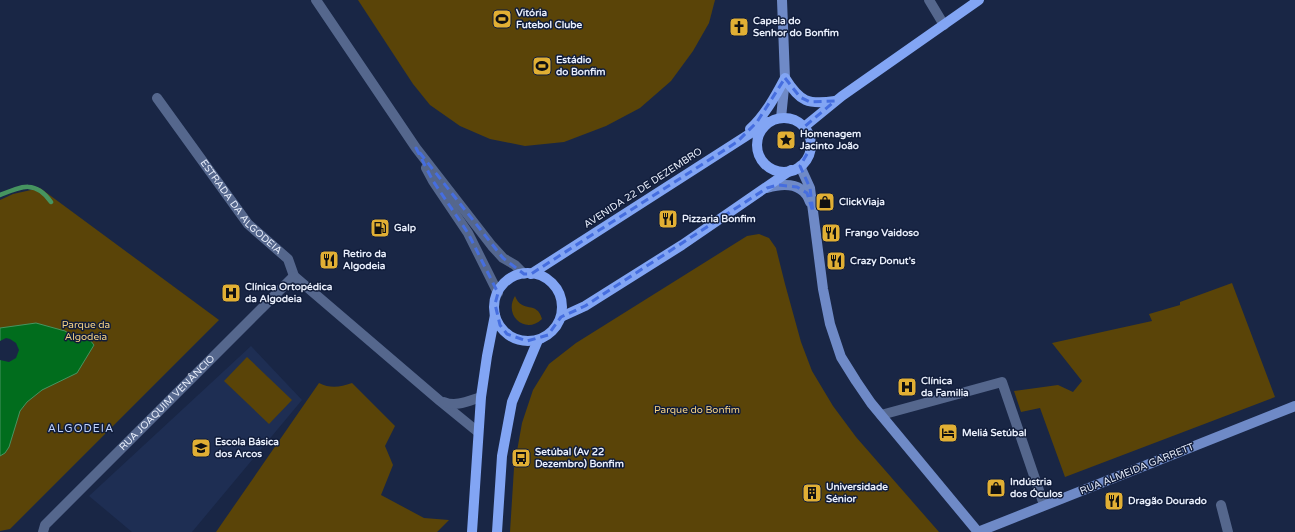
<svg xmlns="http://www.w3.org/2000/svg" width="1295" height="532" font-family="'Varela Round',sans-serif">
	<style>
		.built { fill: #1e2e53 }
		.green { fill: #5a4408 }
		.water { fill: #016d1d; stroke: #469460 }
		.pier { fill: #192645 }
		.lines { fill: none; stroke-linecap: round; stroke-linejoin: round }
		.stream { stroke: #469460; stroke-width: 4.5 }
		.minor { stroke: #55678d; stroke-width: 10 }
		.tertiary { stroke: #55678d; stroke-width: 10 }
		.secondary { stroke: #6f8ac7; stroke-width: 10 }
		.primary { stroke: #82a5f4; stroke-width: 10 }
		.marked { fill: none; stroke: #466edf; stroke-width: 3; stroke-dasharray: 8 5; stroke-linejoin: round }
		.labels { text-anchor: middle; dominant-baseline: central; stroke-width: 3; stroke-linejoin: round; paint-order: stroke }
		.poi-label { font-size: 10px; font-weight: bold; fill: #e8eefb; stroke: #101c3a; text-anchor: start }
		.street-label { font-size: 10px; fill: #e8eefb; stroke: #101c3a }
		.park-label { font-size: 10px; fill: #f6d284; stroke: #101c3a }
		.neighbourhood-label { font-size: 11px; letter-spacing: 1px; fill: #bfd2fb; stroke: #101c3a }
	</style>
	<rect width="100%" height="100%" fill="#192645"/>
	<path class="built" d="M251 346 302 400 192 532H132L89 496Z"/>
	<g class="green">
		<path d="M358 0H715L709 23 693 51 671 81 640 108 606 126 564 142 525 146 490 139 460 126 430 105 413 84Z"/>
		<path d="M40 188 219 320 10 529 0 531V200L13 194Z"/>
		<path d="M759 234 769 238 776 248 785 284 801 342 812 371 833 406 856 437 939 532H510L514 468 522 423 533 390 549 364 576 343 747 236Z"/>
		<path d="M1232 283 1275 397 1065 477 1040 408 1021 412 1014 391 1058 385 1073 392 1082 381 1052 343 1152 321 1149 314 1180 305V302Z"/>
		<path d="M515 296C522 314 537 300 542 319 526 335 503 316 515 296Z"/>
		<path d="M247 357 292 400 269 424 224 381Z"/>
		<path d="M319 383C331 389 340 387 352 383L395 426 385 446 393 465 381 495 424 518 449 520 437 532H216Z"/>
	</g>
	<path class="water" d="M36 323 65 331 73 336 90 340 94 345 77 373 42 390 27 402 20 411 9 447 5 453 0 456V328Z"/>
	<path class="pier" d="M6 338 10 339 16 343 19 350 16 358 9 362 0 360V341Z"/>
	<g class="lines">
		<path class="stream" d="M0 195C22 186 36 180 51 202"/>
		<g class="minor">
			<path d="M929 0 944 25"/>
			<path id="s1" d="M157 98 248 224 288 259 294 276 440 401 478 432"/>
			<path d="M444 402C456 407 468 401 481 397"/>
			<path d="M881 415 1002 382 1044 505"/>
			<path d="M1221 505 1228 532"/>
			<path id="s2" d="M43 532 45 525 294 276"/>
		</g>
		<g class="tertiary">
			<path d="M316 0 416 148 492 246 503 258 515 265 524 274"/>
			<path d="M426 168 433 181 468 233 498 293"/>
		</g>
		<g class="secondary">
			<path d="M781 118 785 78 782 0"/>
			<path d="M800 166 810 188 823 289 830 324 841 357 856 381 871 403 978 532"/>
			<path d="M767 188C784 183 803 182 810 202"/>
			<path d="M978 532 1295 406"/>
		</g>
		<g class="primary">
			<circle cx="784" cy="145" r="27"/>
			<path d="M804 127 842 96 979 0"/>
			<path d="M750 129C765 115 775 97 785 78 800 102 808 105 835 101"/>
			<circle cx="528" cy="307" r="34"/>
			<path d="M531 274 768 122"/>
			<path d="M561 317 585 306 682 245 791 170"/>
			<path d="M472 532 481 397 487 356 495 315"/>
			<path d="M497 532 502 456 512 402 538 340"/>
		</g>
	</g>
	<path class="marked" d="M785 78 800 97 810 102 835 101 804 127 811 147 800 166 810 188 813 212 807 193 797 187 778 185 767 188 585 306 561 317 548 335 527 341 507 334 500 325 495 304 498 293 468 233 433 181 416 148 503 258 524 274H531L737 142 757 122Z"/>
	<defs>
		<g id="stadium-square" transform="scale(1)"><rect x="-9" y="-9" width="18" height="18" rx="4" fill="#e1af34" stroke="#101c3a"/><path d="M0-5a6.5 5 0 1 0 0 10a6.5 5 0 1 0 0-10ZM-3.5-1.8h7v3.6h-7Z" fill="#111"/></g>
		<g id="church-square" transform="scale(1)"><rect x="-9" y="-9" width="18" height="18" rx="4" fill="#e1af34" stroke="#101c3a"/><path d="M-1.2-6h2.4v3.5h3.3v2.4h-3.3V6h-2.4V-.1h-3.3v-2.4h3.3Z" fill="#111"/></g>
		<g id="sight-square" transform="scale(1)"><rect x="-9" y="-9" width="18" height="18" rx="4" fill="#e1af34" stroke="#101c3a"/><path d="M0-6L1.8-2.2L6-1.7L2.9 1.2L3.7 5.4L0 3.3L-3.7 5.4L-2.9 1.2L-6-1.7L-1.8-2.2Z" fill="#111"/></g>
		<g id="shop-square" transform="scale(1)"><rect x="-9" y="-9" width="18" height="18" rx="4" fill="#e1af34" stroke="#101c3a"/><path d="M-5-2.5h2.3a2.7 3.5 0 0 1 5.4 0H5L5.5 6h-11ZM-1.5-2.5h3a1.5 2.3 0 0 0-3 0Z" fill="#111"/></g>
		<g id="restaurant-square" transform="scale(1)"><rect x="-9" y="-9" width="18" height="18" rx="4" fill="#e1af34" stroke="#101c3a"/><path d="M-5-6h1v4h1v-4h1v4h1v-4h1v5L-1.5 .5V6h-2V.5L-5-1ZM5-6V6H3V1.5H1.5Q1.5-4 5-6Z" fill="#111"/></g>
		<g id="fuel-square" transform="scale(1)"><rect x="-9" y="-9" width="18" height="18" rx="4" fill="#e1af34" stroke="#101c3a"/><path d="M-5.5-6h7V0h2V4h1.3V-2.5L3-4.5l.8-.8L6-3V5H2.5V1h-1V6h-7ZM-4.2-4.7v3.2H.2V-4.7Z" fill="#111"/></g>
		<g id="hospital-square" transform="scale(1)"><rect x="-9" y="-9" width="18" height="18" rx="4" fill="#e1af34" stroke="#101c3a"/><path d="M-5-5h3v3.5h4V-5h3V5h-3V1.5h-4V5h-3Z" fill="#111"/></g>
		<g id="hotel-square" transform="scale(1)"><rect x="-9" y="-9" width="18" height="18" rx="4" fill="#e1af34" stroke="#101c3a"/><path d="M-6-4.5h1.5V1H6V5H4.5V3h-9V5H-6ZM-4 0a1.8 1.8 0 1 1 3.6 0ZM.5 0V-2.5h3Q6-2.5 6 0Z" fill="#111"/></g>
		<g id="school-square" transform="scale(1)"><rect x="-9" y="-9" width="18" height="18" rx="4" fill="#e1af34" stroke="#101c3a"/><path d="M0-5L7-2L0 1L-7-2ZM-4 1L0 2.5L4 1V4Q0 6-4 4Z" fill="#111"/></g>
		<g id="bus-square" transform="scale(1)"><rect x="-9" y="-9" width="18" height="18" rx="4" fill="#e1af34" stroke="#101c3a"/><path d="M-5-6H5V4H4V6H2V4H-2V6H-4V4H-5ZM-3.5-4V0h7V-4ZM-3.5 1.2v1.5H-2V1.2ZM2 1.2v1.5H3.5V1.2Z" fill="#111"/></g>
		<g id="building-square" transform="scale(1)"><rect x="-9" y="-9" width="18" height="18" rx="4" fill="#e1af34" stroke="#101c3a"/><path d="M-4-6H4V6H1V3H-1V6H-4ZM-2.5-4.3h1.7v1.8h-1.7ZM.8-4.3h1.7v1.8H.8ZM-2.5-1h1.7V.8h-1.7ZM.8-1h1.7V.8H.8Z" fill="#111"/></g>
	</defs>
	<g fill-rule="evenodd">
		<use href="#stadium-square" x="502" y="19"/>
		<use href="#church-square" x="739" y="27"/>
		<use href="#stadium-square" x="542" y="66"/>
		<use href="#sight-square" x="786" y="140"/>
		<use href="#shop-square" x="825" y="202"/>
		<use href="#restaurant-square" x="668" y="219"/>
		<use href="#fuel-square" x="380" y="228"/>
		<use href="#restaurant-square" x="831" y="233"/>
		<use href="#restaurant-square" x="329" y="260"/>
		<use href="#restaurant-square" x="836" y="261"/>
		<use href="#hospital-square" x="231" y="293"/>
		<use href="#hospital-square" x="907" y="387"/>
		<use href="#hotel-square" x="948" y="433"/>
		<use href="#school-square" x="201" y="448"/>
		<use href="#bus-square" x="521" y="458"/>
		<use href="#shop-square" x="996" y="488"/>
		<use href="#building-square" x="812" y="493"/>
		<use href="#restaurant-square" x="1114" y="501"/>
	</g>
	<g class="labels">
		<g class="poi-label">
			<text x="516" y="13">Vitória<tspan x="516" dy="12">Futebol Clube</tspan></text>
			<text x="753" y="21">Capela do<tspan x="753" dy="12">Senhor do Bonfim</tspan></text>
			<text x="556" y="60">Estádio<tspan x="556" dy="12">do Bonfim</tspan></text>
			<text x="800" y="134">Homenagem<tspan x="800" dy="12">Jacinto João</tspan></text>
			<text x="839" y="202">ClickViaja</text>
			<text x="682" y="219">Pizzaria Bonfim</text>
			<text x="394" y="228">Galp</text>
			<text x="845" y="233">Frango Vaidoso</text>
			<text x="343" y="254">Retiro da<tspan x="343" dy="12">Algodeia</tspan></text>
			<text x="850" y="261">Crazy Donut's</text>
			<text x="245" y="287">Clínica Ortopédica<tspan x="245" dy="12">da Algodeia</tspan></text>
			<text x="921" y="381">Clínica<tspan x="921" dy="12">da Familia</tspan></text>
			<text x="962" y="433">Meliá Setúbal</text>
			<text x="215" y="442">Escola Básica<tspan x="215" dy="12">dos Arcos</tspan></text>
			<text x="535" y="452">Setúbal (Av 22<tspan x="535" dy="12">Dezembro) Bonfim</tspan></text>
			<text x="1010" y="482">Indústria<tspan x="1010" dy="12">dos Óculos</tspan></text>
			<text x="826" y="487">Universidade<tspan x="826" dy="12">Sénior</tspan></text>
			<text x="1128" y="501">Dragão Dourado</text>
		</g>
		<g class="street-label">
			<text transform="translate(643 188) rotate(-33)">AVENIDA 22 DE DEZEMBRO</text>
			<text stroke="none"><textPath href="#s1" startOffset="138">ESTRADA DA ALGODEIA</textPath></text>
			<text stroke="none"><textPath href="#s2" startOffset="180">RUA JOAQUIM VENÂNCIO</textPath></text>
			<text transform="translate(1137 469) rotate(-22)">RUA ALMEIDA GARRETT</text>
		</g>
		<g class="park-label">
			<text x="86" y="325">Parque da<tspan x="86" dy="12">Algodeia</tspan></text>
			<text x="697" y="410">Parque do Bonfim</text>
		</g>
		<g class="neighbourhood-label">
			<text x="81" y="428">ALGODEIA</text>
		</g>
	</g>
</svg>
